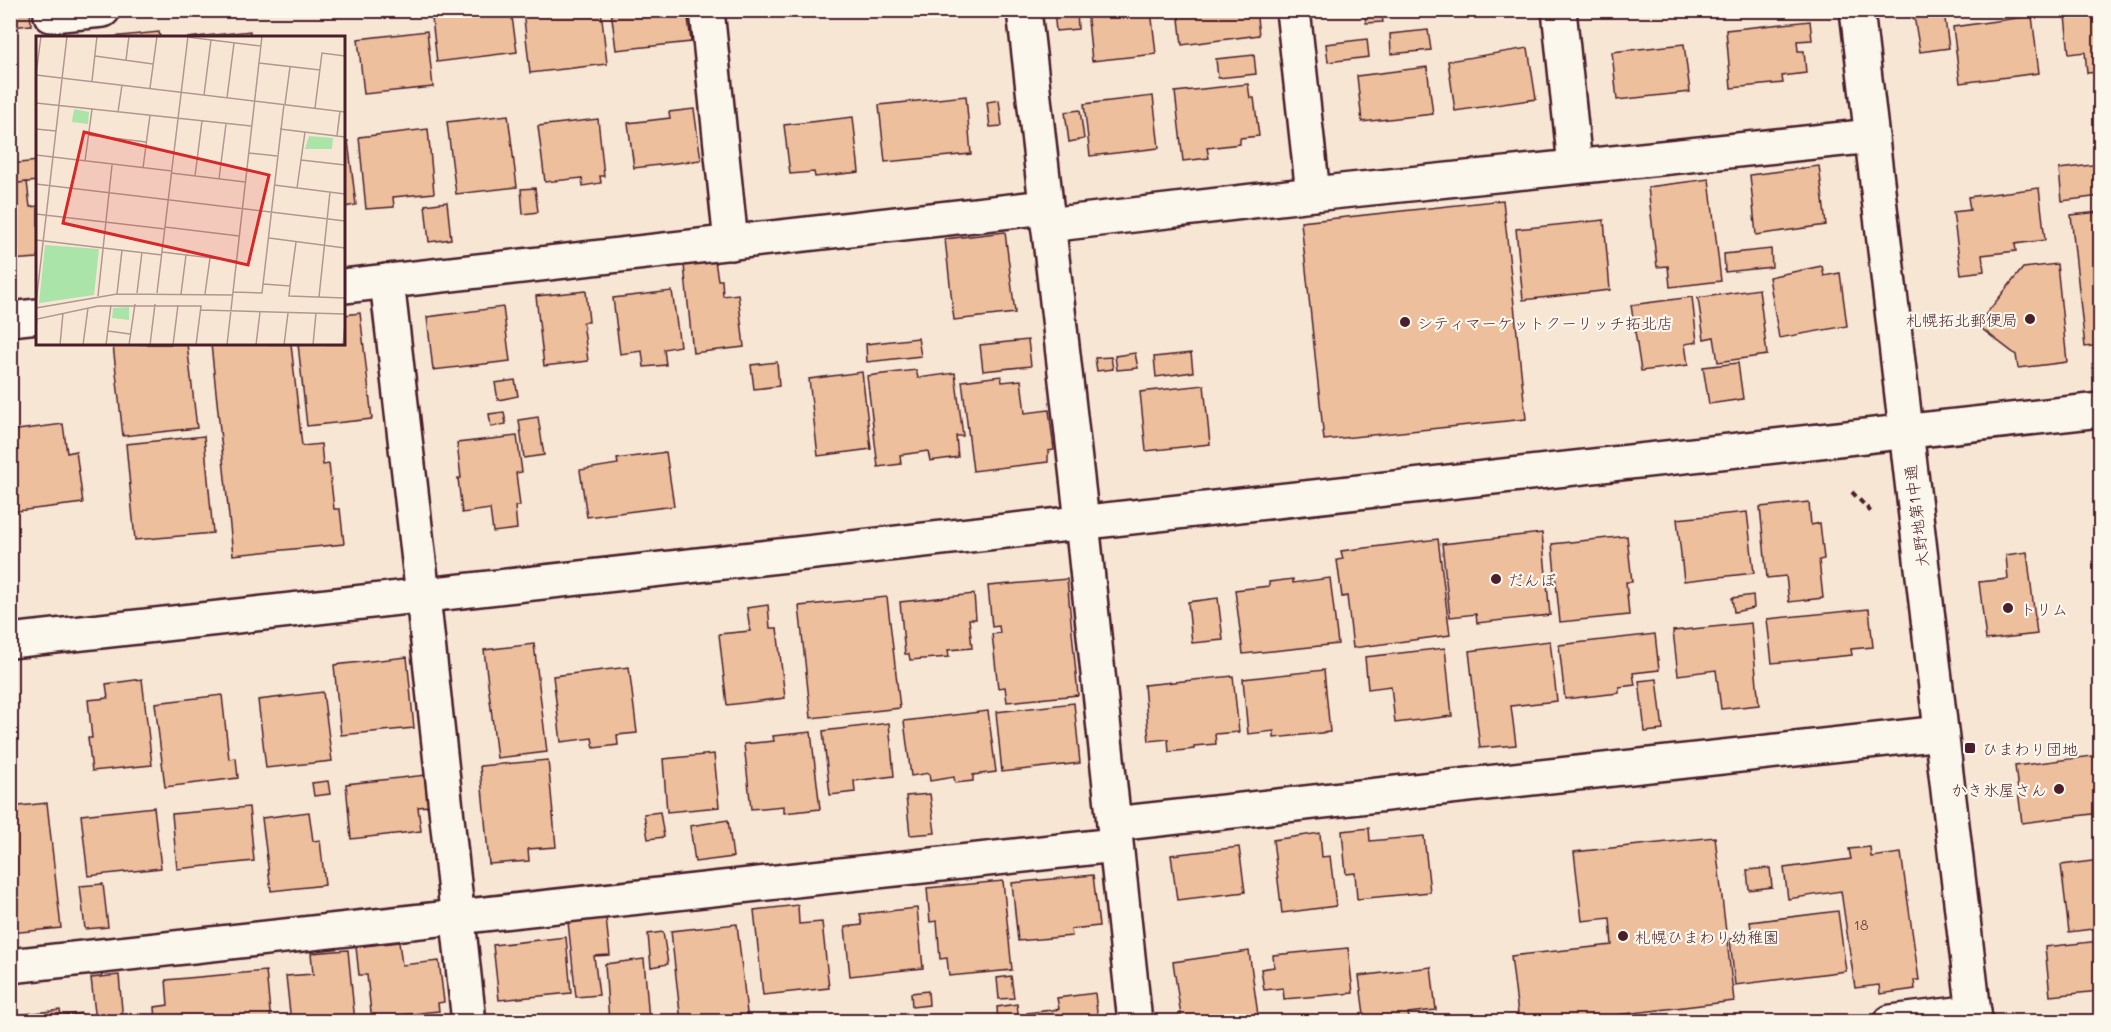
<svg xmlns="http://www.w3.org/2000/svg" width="2111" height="1032" font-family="Mali,'Klee One',sans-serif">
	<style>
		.building { fill: #edbf9d; stroke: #4a1f2b; stroke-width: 1.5 }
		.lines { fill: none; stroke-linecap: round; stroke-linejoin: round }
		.street-casing { stroke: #4a1f2b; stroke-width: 38 }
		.secondary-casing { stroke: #4a1f2b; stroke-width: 38 }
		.path { stroke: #4a1f2b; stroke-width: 4; stroke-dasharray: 6 4.5; stroke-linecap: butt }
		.street { stroke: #fbf7ec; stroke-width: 33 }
		.secondary { stroke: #fbf7ec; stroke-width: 33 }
		.poi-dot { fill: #4a1f2b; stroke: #fbf7ec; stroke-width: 2 }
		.labels { text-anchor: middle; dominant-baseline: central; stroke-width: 4.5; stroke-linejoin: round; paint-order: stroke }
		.number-label { font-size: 14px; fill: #734748 }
		.poi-label { font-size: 16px; fill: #4a1f2b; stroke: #fbf7ec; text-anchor: start }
		.street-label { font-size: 16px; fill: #4a1f2b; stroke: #fbf7ec }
		.inset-road { fill: none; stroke: #b29690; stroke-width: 1.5 }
		.view { fill: #d62828; fill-opacity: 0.15; stroke: #d62828; stroke-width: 3 }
		.inset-edge { fill: none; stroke: #4a1f2b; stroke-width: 3 }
	</style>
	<rect width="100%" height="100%" fill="#f7e6d4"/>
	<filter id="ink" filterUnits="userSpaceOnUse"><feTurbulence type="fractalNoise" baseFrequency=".0167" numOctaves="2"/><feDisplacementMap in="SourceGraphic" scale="12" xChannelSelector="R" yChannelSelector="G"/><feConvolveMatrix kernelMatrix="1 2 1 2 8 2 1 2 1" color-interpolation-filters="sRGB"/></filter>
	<g filter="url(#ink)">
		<g class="building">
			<path d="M10 10H30L31 25 10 27Z"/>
			<path d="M431 10H511L517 52 437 62Z"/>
			<path d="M523 10H601L607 64 530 73Z"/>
			<path d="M611 10H687L691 42 616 50Z"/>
			<path d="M1077 10 1078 29 1056 31 1054 11Z"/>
			<path d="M1087 10H1151L1156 54 1092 61Z"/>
			<path d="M1178 10H1256L1259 35 1182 45Z"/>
			<path d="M1364 10H1421L1382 16 1383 22 1366 23Z"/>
			<path d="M1453 10H1514V15L1493 17V11L1454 16Z"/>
			<path d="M2100 11V72L2087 73 2085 52 2069 54 2065 16Z"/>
			<path d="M1944 12 1949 48 1920 52 1914 16Z"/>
			<path d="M2032 16 2039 73 1960 83 1953 27Z"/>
			<path d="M1810 21 1812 40 1797 41 1798 51H1804L1806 73 1782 76 1783 83 1731 88 1726 30Z"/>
			<path d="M1428 30 1431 50 1391 54 1390 34Z"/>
			<path d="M250 31V38H187Z"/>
			<path d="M427 31 433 87 364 94 358 39Z"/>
			<path d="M159 32 160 38H101Z"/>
			<path d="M1367 39 1369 57 1328 62 1326 44Z"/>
			<path d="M1684 44 1690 92 1617 100 1612 52Z"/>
			<path d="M1528 48 1536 99 1455 111 1448 61Z"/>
			<path d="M1254 55 1256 74 1218 78 1216 59Z"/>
			<path d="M1427 67 1433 114 1362 122 1357 76Z"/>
			<path d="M1248 84 1250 98H1254L1259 136 1240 138V144L1207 148 1209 158 1183 161 1175 92Z"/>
			<path d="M966 96 971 154 885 162 879 105Z"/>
			<path d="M1153 96 1159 148 1090 156 1084 104Z"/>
			<path d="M999 100 1002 126 990 127 987 102Z"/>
			<path d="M694 109 701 160 634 168 628 123 670 118 669 112Z"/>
			<path d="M1080 110 1084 139 1069 142 1065 112Z"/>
			<path d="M508 115 517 187 456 194 447 122Z"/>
			<path d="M853 117 859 172 815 177 814 172 790 174 784 125Z"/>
			<path d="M598 119 604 176H600L601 183 583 186 582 178 545 182 538 126Z"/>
			<path d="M428 129 434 193 393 197 394 207 366 209 359 137Z"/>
			<path d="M344 141H348L356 205 344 207Z"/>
			<path d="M38 161V181L10 184V164Z"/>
			<path d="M2100 164V196L2062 201 2059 169Z"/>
			<path d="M1819 166 1826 225 1756 235 1750 175Z"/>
			<path d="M1709 179 1721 281 1670 287 1668 266 1657 267 1648 187Z"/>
			<path d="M27 182 30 207 38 206V258L10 260V184Z"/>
			<path d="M535 188 538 212 523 214 521 189Z"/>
			<path d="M2039 188 2045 240 2015 244 2016 251 1982 255 1984 271 1961 274 1953 212 1970 210 1968 197Z"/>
			<path d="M1503 200 1526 419 1324 440 1301 222Z"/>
			<path d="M447 202 451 239 429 242 425 205Z"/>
			<path d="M2100 212V345L2085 347 2071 215Z"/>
			<path d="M1604 220 1610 290 1523 300 1516 229Z"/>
			<path d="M1005 232 1015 313 954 320 945 239Z"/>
			<path d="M1771 249 1772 267 1725 272 1724 254Z"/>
			<path d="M715 261 718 280H722L723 296 738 294 744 347 693 353 684 265Z"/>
			<path d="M2057 264 2067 362 2018 368 2016 355 1977 325 2023 268Z"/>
			<path d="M1822 266 1824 276 1840 273 1847 326 1779 338 1769 277Z"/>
			<path d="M1759 289 1767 355 1718 362 1714 337 1704 339 1698 298Z"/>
			<path d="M586 291 589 322H583L588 361 544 366 536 296Z"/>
			<path d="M672 291 680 346 664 349 666 365 644 367 642 351 620 354 613 298Z"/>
			<path d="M1692 297 1697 342 1685 344 1688 365 1641 371 1631 305Z"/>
			<path d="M503 307 510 361 433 370 427 317Z"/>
			<path d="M360 313 372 419 307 426 298 344H344V315Z"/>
			<path d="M918 338 921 356 867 362 866 344Z"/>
			<path d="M1028 340 1031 366 983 371 980 345Z"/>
			<path d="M124 344H187L197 428 123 436 113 345Z"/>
			<path d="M211 344H291L302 446 321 444 323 465 329 464 334 509H340L344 544 233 555Z"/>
			<path d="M1135 353 1138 368 1117 370 1115 356Z"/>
			<path d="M1191 353 1193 372 1156 377 1154 357Z"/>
			<path d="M1111 357 1113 369 1097 371 1095 358Z"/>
			<path d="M777 362 779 386 754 389 751 365Z"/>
			<path d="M1738 363 1743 399 1709 404 1703 367Z"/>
			<path d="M916 370 918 378 955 373 963 436H956L958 457 930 461 928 451 900 455 901 464 878 467 867 376Z"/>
			<path d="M862 372 871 449 818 456 809 379Z"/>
			<path d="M1001 376 1002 382 1021 380 1025 413 1049 410 1054 450 1048 451V462L973 471 962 381Z"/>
			<path d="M515 380 518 396 498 400 495 383Z"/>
			<path d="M1204 385 1210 444 1146 451 1140 392Z"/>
			<path d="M504 412 506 424 491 427 489 414Z"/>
			<path d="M538 417 544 455 524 458 519 420Z"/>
			<path d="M63 424 67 453 76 451 83 503 10 512V431Z"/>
			<path d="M204 436 213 533 135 540 126 444Z"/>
			<path d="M517 436 522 472 516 473 520 506H515L517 529 493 532 490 509 462 513 458 478H461L457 443Z"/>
			<path d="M666 452 674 506 587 517 580 470 618 464 617 459Z"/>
			<path d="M1809 502 1811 525 1820 523 1824 559 1819 560 1823 598 1789 602 1786 576 1767 578 1760 507Z"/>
			<path d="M1747 512 1754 573 1684 581 1677 519Z"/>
			<path d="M1542 533 1550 615 1477 623 1476 614 1450 617 1442 544Z"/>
			<path d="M1627 536 1632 582H1626L1629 615 1560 622 1552 544Z"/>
			<path d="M1438 539 1450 635 1353 648 1347 596 1342 597 1337 560 1343 559 1341 551Z"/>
			<path d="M2027 552 2037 634 1986 640 1979 582 2008 579 2006 555Z"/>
			<path d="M1330 578 1338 644 1243 654 1235 590 1269 586V582L1293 579V583Z"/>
			<path d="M1067 579 1078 695 1007 702 1005 687 998 688 992 634 1000 633 999 626 992 627 988 586Z"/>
			<path d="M974 594 976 619H969L972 648 948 650 949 657 910 660 909 654H905L900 602Z"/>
			<path d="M1753 595 1754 608 1734 612 1732 598Z"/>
			<path d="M887 597 900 708 811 718 799 606Z"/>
			<path d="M1218 598 1223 640 1192 643 1188 602Z"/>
			<path d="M768 605 770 628H777L785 698 727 705 719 634 750 631 747 608Z"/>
			<path d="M1869 609 1873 647 1851 649 1852 655 1772 663 1767 619Z"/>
			<path d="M1751 623 1759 705 1721 709 1716 670 1678 675 1673 631Z"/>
			<path d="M1655 634 1659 670 1633 673 1635 685 1619 687V693L1565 699 1559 645Z"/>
			<path d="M1550 641 1557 701 1511 706 1516 745 1480 748 1469 651Z"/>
			<path d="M534 644 547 752 497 758 484 650Z"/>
			<path d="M1445 648 1452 716 1395 723 1391 686 1368 689 1365 657Z"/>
			<path d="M407 657 414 728 341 735 334 665Z"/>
			<path d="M629 667 637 733 617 735 618 745 594 748 592 738 561 742 553 676Z"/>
			<path d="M1324 670 1330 732 1274 738V731L1248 734 1243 679Z"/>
			<path d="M1233 676 1239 732 1215 734 1216 744 1194 746V749L1169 752 1168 739 1149 741 1144 685Z"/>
			<path d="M142 679 152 765 92 771 88 738H92L88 700 108 698 106 684Z"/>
			<path d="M1657 679 1663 730 1645 732 1639 681Z"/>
			<path d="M323 692 332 761 266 768 258 700Z"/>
			<path d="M222 695 229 759 236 758 238 778 165 787 155 703Z"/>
			<path d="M1074 703 1080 763 1002 772 996 712Z"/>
			<path d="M988 711 996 772 973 775V781L955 783 954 777 930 781 929 773 911 776 904 721Z"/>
			<path d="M889 723 894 776 854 781 855 792 830 795 823 731Z"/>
			<path d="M811 732 820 809 784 813V806L751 809 744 744 774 741 773 736Z"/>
			<path d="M714 754 719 807 667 812 663 759Z"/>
			<path d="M2100 755V813L2022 823 2015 766Z"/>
			<path d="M548 760 556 847 528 849 529 861 489 864 480 766Z"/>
			<path d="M426 775 429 806 418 807 421 831 351 839 346 784Z"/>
			<path d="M328 781 330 794 314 796 312 783Z"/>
			<path d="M930 794 935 833 910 835 906 796Z"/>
			<path d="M47 803 61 928 10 933V807Z"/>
			<path d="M154 807 161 868 88 876 81 815Z"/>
			<path d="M249 807 254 861 177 869 172 814Z"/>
			<path d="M309 812 313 841 320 840 325 885 271 891 262 818Z"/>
			<path d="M660 812 664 837 648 839 644 814Z"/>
			<path d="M728 820 733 857 695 862 690 826Z"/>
			<path d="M1369 828 1370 841 1424 836 1430 892 1357 899 1355 873 1346 874 1342 831Z"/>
			<path d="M1320 833 1322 857 1330 856 1336 906 1282 913 1273 840Z"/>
			<path d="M1715 837 1734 1001 1558 1022H1519L1511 956 1612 945 1610 918 1582 921 1574 852Z"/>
			<path d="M1239 847 1245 892 1177 900 1171 855Z"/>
			<path d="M1870 847 1871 857 1901 853 1919 980H1914L1915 989 1880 994 1879 985 1855 988 1841 891 1788 899 1784 868 1851 859 1849 849Z"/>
			<path d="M2100 860V928L2069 932 2061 865Z"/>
			<path d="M1770 868 1772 887 1749 890 1747 870Z"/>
			<path d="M1093 875 1099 926 1071 929 1072 936 1018 941 1012 883Z"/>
			<path d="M1003 881 1012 970 949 976 947 958 940 959 937 921 930 922 927 888Z"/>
			<path d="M103 884 108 927 85 929 80 886Z"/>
			<path d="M798 905 799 924 822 922 829 988 763 995 754 910Z"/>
			<path d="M917 908 923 968 850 976 845 927 862 925 860 914Z"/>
			<path d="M1838 911 1846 971 1735 985 1730 939 1752 936 1750 922Z"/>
			<path d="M606 918 610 955 594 956 599 995 576 997 568 922Z"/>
			<path d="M737 924 748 1022H681L671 931Z"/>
			<path d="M663 932 668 964 651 967 648 934Z"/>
			<path d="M566 937 571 993 499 1000 493 945Z"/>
			<path d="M2100 941V991L2050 996 2045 947Z"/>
			<path d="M399 942 402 965 439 961 444 1002 438 1003 439 1011 400 1015V1022H372L367 975H359L356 947Z"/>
			<path d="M1348 948 1353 993 1284 999 1283 988 1264 990 1261 969 1274 967 1273 955Z"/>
			<path d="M348 950 355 1022H291L286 976 313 974 311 953Z"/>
			<path d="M1249 951 1259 1022H1182L1173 962Z"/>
			<path d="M644 959 649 1020 609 1022 605 964Z"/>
			<path d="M1431 967 1436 1010 1408 1013 1409 1019 1365 1022 1359 976Z"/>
			<path d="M266 971 271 1022H156L155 1007 168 1005 166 980Z"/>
			<path d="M119 975 123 1022H96L91 978Z"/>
			<path d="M1011 976 1014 998 999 999 997 978Z"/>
			<path d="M928 991 929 1005 912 1007 911 993Z"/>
			<path d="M1095 993 1098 1022H1028L1027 1013 1059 1009 1057 998Z"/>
			<path d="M1017 1004 1019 1022H998L997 1007Z"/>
			<path d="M60 1010 61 1016 81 1013 83 1022H18L17 1015Z"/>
		</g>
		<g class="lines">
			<g class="street-casing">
				<g id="street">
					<path d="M707 10 731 243"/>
					<path d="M1024 10 1082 522 1135 1022"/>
					<path d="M1293 10 1313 194"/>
					<path d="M1559 10 1575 166"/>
					<path d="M51 15 103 10"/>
					<path d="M1048 225 1313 194 1872 136"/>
					<path d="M387 281 423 596 469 1022"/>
					<path d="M344 286 1046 207"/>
					<path d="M10 319 38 316"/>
					<path d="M1114 824 1941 733"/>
					<path d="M10 966 1115 845"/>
					<path d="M1891 1022 1974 1012"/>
				</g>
			</g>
			<g class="secondary-casing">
				<g id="secondary">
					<path d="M1857 10 1975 1022"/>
					<path d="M10 641 2100 410"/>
				</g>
			</g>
			<path class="path" d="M1852 492 1872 513"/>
			<use href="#street" class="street"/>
			<use href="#secondary" class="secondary"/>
		</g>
	</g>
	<g class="poi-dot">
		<circle cx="2030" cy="319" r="6"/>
		<circle cx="1405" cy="322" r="6"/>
		<circle cx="1496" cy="579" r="6"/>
		<circle cx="2008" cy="608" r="6"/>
		<rect x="1964" y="742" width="12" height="12" rx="3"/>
		<circle cx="2059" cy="789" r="6"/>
		<circle cx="1623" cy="936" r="6"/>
	</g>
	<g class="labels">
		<g class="number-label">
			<text x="1861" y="924">18</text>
		</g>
		<g class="poi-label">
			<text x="2018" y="319" text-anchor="end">札幌拓北郵便局</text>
			<text x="1417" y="322">シティマーケットクーリッチ拓北店</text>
			<text x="1508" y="579">だんぼ</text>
			<text x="2020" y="608">トリム</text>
			<text x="1982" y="748">ひまわり団地</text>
			<text x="2047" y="789" text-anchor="end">かき氷屋さん</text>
			<text x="1635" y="936">札幌ひまわり幼稚園</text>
		</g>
		<g class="street-label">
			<text transform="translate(1916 516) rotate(-97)">大野地第1中通</text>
		</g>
	</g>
	<g transform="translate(36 36)">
		<rect width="309" height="309" fill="#f7e6d4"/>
		<path d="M38 73 53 76 52 88 36 86ZM273 100 297 102 296 113H269ZM9 209 63 213 58 259 3 267ZM77 272 93 271V284L76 282Z" fill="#abe4a8"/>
		<path class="inset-road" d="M151 1 225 10M59 20 117 28M90 24 93 0M223 27 284 34M0 39 309 76M0 39 5 0M56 45 61 0M114 52 121 0M168 59 175 4M191 62 198 7M0 67 215 90M249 68 254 31M279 72 286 17 309 20M82 76 86 49M0 93 20 95M244 93 309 101M52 99 110 106M301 100 304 75M212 117 241 120M0 119 136 135M265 124 309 129M49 125 56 73M107 132 114 79M135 137 209 146M159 140 166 85M183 143 190 88M0 148 309 185M238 149 309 158M261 152 269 96M0 178 129 193M129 191 203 200M233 202 309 212M0 204 126 219M126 216 200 225M227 248 254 250 260 206M254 250 253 260 309 262M197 256 226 257 248 68M101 257 106 216M121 257 152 0M81 258 86 214M145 258 150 219M169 258 174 222M62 260 76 129M283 261 294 156M0 267 31 0M0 272 81 258 197 259M165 274 309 278M0 292 1 283 62 270H165L160 309M72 295 94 298M24 309 27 277M47 309 52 272M70 309 75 269M93 309 99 268M114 309 119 268M137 309 142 269M191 309 226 0M220 309 224 276M248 309 252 277M277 309 280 277M307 309 309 288"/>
		<path class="view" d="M48 96 233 139 212 229 27 187Z"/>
		<rect width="309" height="309" class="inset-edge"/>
	</g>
	<rect width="2111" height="1032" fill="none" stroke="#fbf7ec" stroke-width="36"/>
	<rect x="18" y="18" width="2075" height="996" fill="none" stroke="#4a1f2b" stroke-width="2" filter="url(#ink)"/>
</svg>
